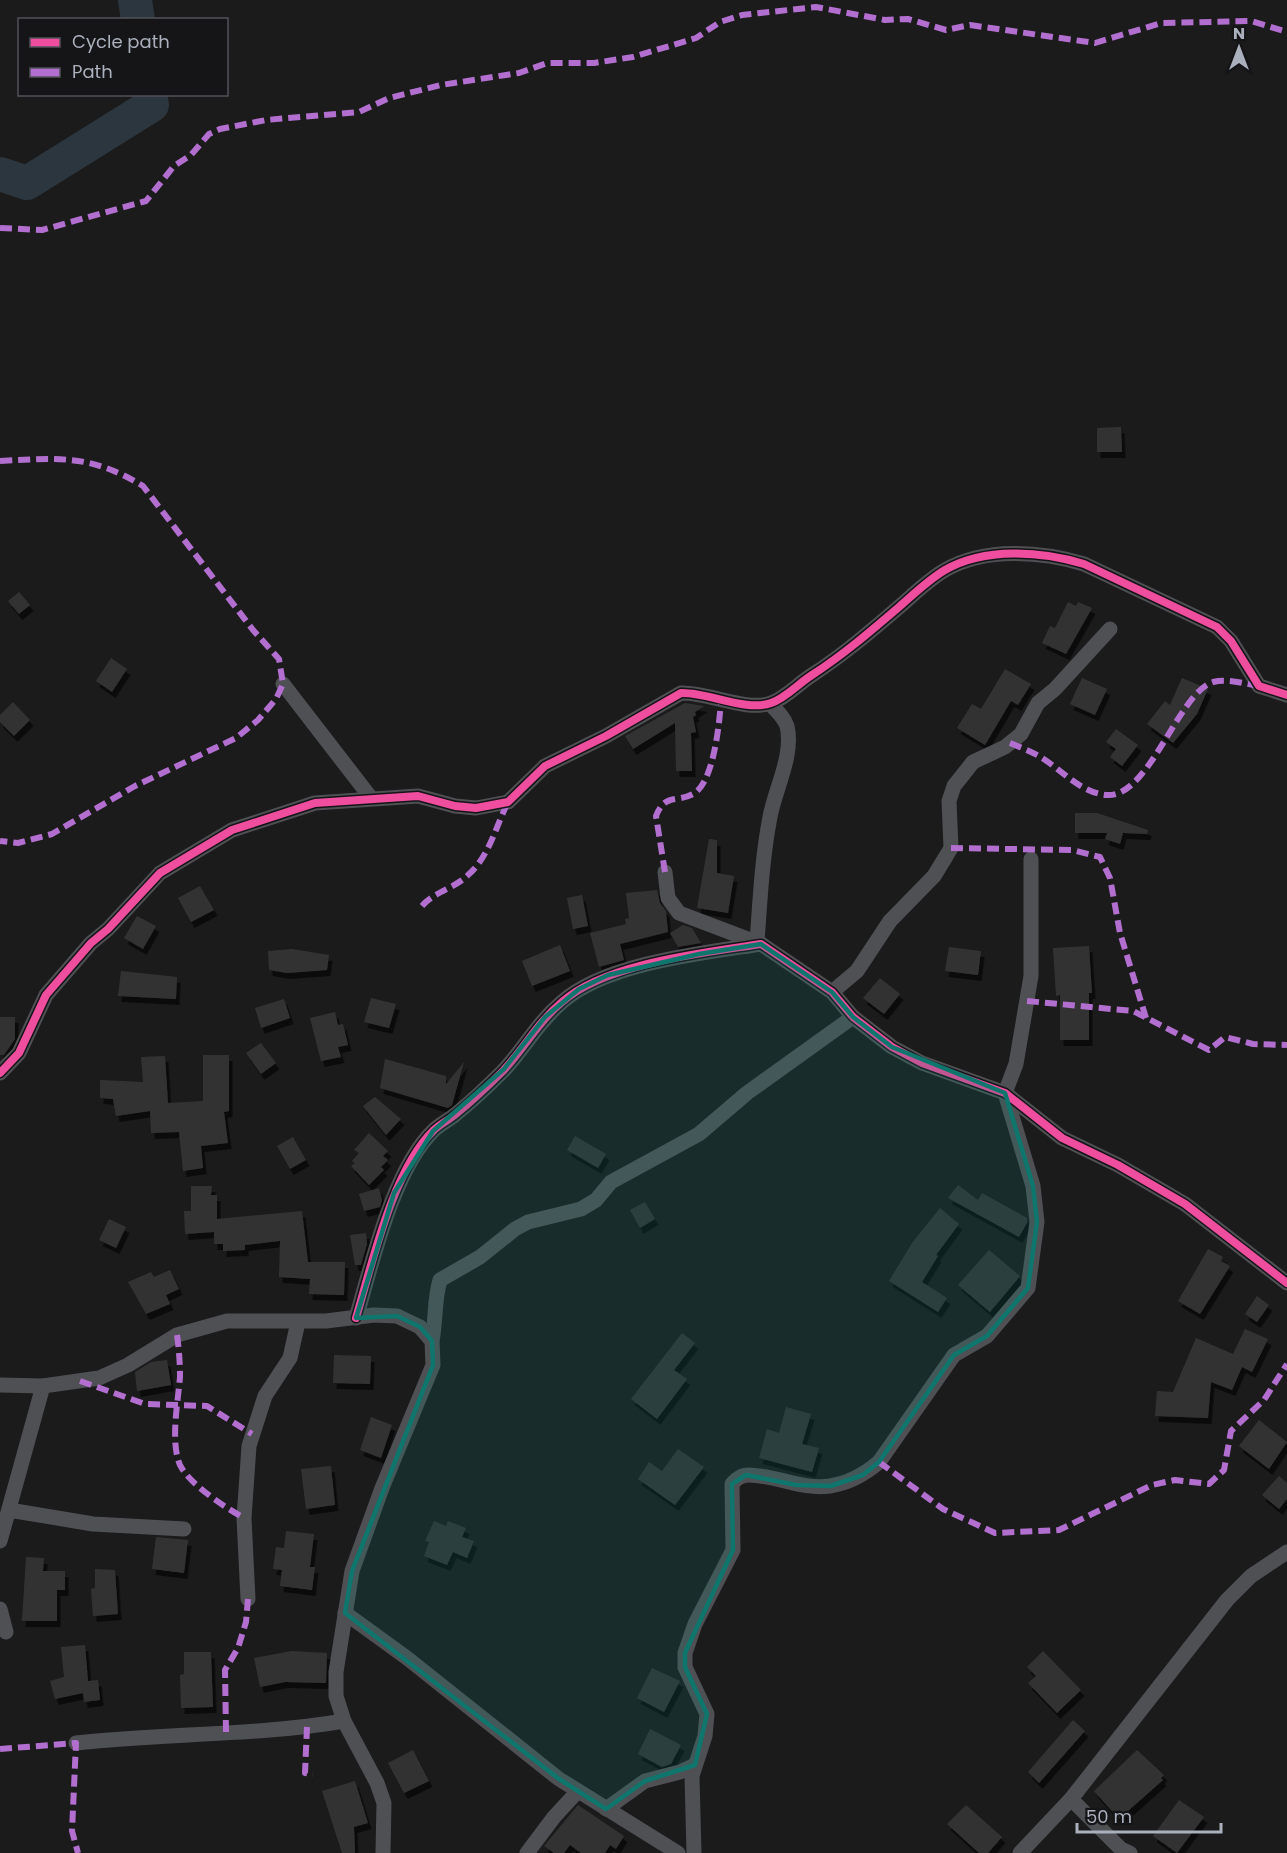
<svg xmlns="http://www.w3.org/2000/svg" width="1287" height="1853" font-family="Poppins,sans-serif">
	<style>
		.lines { fill: none; stroke-linecap: round; stroke-linejoin: round }
		.river { stroke: #2c363e; stroke-width: 34 }
		.building { fill: #333; filter: url(#shadow) }
		.street { stroke: #4f5054; stroke-width: 15 }
		.quiet { stroke: #b36fd0; stroke-width: 6; stroke-dasharray: 12 6; stroke-linecap: butt }
		.cycleway-casing { stroke: #151417; stroke-width: 11 }
		.cycleway { stroke: #ef4d9e; stroke-width: 8 }
		.marked { fill: #0f766e; fill-opacity: 0.2; stroke: #0f766e; stroke-width: 4.5; stroke-linejoin: round }
	</style>
	<defs>
		<filter id="shadow"><feDropShadow dx="3.5" dy="6" stdDeviation="0" flood-color="#0009"/></filter>
	</defs>
	<rect width="100%" height="100%" fill="#1b1b1b"/>
	<g class="lines">
		<g class="river">
			<path d="M135 0 138 20"/>
			<path d="M0 174 27 183 152 105 150 94"/>
		</g>
	</g>
	<g class="building">
		<path d="M1121 427 1122 452H1097V428Z"/>
		<path d="M19 592 30 605 19 614 8 601Z"/>
		<path d="M1068 602 1076 606 1078 602 1092 608 1066 654 1042 643 1050 626 1055 628Z"/>
		<path d="M111 658 127 669 112 692 96 681Z"/>
		<path d="M1005 669 1031 684 1018 705 1011 701 985 745 957 728 972 704 981 709Z"/>
		<path d="M1082 678 1107 689 1095 715 1070 704Z"/>
		<path d="M1182 678 1208 689 1197 714 1173 743 1147 724 1165 701 1170 705Z"/>
		<path d="M13 702 30 720 14 736 0 722V715Z"/>
		<path d="M685 703 704 706 695 712 696 715 693 717 696 732 691 733 692 771H676L675 723 633 749 625 736Z"/>
		<path d="M1116 729 1138 745 1122 766 1110 757 1116 749 1106 742Z"/>
		<path d="M1075 813H1097L1148 830 1147 834 1123 833 1120 844 1105 839 1107 833H1075Z"/>
		<path d="M709 839 717 840V873L734 876 728 913 697 908Z"/>
		<path d="M200 886 214 910 191 922 178 898Z"/>
		<path d="M657 890 660 903 666 911 668 932 620 944 624 960 599 967 590 933 626 924 625 919 629 918 626 893Z"/>
		<path d="M582 895 588 926 573 929 567 898Z"/>
		<path d="M137 916 156 926 143 949 124 938Z"/>
		<path d="M683 925 692 928 701 943 678 947 670 933Z"/>
		<path d="M560 945 570 971 532 986 522 961Z"/>
		<path d="M1089 946 1092 993H1089V1040H1060V995L1056 996 1053 948Z"/>
		<path d="M949 947 981 951 978 975 945 971Z"/>
		<path d="M292 949 329 955 327 970 287 973 269 970 268 951Z"/>
		<path d="M121 971 177 977 176 999 118 996Z"/>
		<path d="M880 978 900 994 884 1014 863 998Z"/>
		<path d="M371 998 396 1004 389 1028 364 1022Z"/>
		<path d="M284 999 290 1018 261 1028 255 1008Z"/>
		<path d="M335 1012 338 1025 343 1024 348 1045 338 1047 341 1057 321 1061 310 1018Z"/>
		<path d="M0 1017H15V1039L4 1055H0Z"/>
		<path d="M261 1043 276 1063 261 1074 246 1053Z"/>
		<path d="M203 1055H229V1111L224 1112 228 1143 201 1146 203 1168 183 1171 179 1132 151 1133 150 1111 116 1116 113 1099 100 1098V1080L143 1082 141 1057 165 1056 168 1103 203 1101Z"/>
		<path d="M385 1059 446 1076V1084L464 1062 452 1105 448 1108 380 1088Z"/>
		<path d="M375 1097 401 1119 386 1135 363 1106Z"/>
		<path d="M369 1133 388 1151 383 1156 388 1160 381 1167 384 1170 369 1185 351 1166 355 1163 352 1161 359 1153 354 1150Z"/>
		<path d="M575 1136 606 1154 598 1168 567 1150Z"/>
		<path d="M293 1137 306 1160 290 1169 277 1146Z"/>
		<path d="M958 1185 978 1200 982 1193 1027 1218V1223L1019 1237 948 1198Z"/>
		<path d="M191 1186H212L211 1195H217V1219L302 1211 308 1262H345L344 1295 309 1294 310 1279 279 1277 280 1241 245 1245V1250L223 1251V1244H214V1232L185 1234 184 1211H191Z"/>
		<path d="M379 1188 382 1200 380 1207 364 1211 359 1194Z"/>
		<path d="M645 1202 655 1219 640 1228 630 1210Z"/>
		<path d="M940 1208 959 1224 936 1255 938 1256 922 1282 947 1298 938 1312 889 1281 912 1243Z"/>
		<path d="M109 1219 126 1227 116 1248 99 1240Z"/>
		<path d="M366 1233 367 1244 361 1265H355L350 1235Z"/>
		<path d="M1208 1249 1223 1257 1221 1261 1230 1266 1200 1314 1178 1301Z"/>
		<path d="M989 1250 1020 1276 990 1312 958 1285Z"/>
		<path d="M170 1270 179 1289 166 1295 170 1304 146 1314 128 1282 151 1272 154 1277Z"/>
		<path d="M1257 1296 1269 1305 1257 1322 1245 1314Z"/>
		<path d="M1245 1329 1268 1339 1252 1372 1242 1367 1232 1390 1211 1382 1208 1418 1155 1416 1157 1391 1173 1392 1196 1338 1233 1354Z"/>
		<path d="M682 1333 695 1343 674 1370 687 1379 657 1419 631 1399Z"/>
		<path d="M334 1355 371 1356 370 1384 333 1383Z"/>
		<path d="M167 1360 171 1385 137 1391 135 1372 151 1362Z"/>
		<path d="M786 1407 811 1414 802 1444 819 1448 812 1472 759 1458 767 1429 779 1433Z"/>
		<path d="M371 1417 392 1425 381 1458 360 1450Z"/>
		<path d="M1259 1420 1287 1442 1269 1469 1239 1446Z"/>
		<path d="M678 1449 704 1467 675 1505 638 1479 649 1462 662 1471Z"/>
		<path d="M331 1466 335 1505 306 1509 301 1469Z"/>
		<path d="M1279 1476 1287 1483V1499L1279 1509 1262 1495Z"/>
		<path d="M434 1521 446 1526 448 1521 466 1528 462 1537 474 1541 467 1558 453 1552 447 1565 424 1556 429 1542 425 1541Z"/>
		<path d="M286 1531 314 1534 310 1567H315L312 1590 280 1586 282 1570 273 1569 276 1547 284 1548Z"/>
		<path d="M156 1537 188 1540 184 1573 152 1569Z"/>
		<path d="M26 1557 44 1558 43 1571H65V1590H57V1621H22Z"/>
		<path d="M95 1569 115 1570 118 1614 93 1616 91 1589 95 1588Z"/>
		<path d="M85 1645 88 1681 98 1680 100 1700 84 1702 83 1693 55 1699 50 1681 64 1677 61 1647Z"/>
		<path d="M292 1651 327 1653 326 1683 285 1682 260 1687 254 1658Z"/>
		<path d="M1043 1651 1081 1690 1057 1713 1028 1683 1036 1676 1027 1667Z"/>
		<path d="M184 1652H211L213 1707 181 1708 180 1675 184 1674Z"/>
		<path d="M652 1668 680 1681 664 1712 637 1698Z"/>
		<path d="M1073 1720 1085 1731 1039 1783 1028 1772Z"/>
		<path d="M650 1729 681 1745 671 1764 662 1767 638 1754Z"/>
		<path d="M413 1750 429 1781 404 1793 388 1763Z"/>
		<path d="M1137 1750 1164 1775 1161 1778 1163 1780 1119 1819 1094 1791Z"/>
		<path d="M355 1781 368 1823 354 1827 355 1853H342L322 1791Z"/>
		<path d="M1179 1800 1204 1817 1177 1853 1153 1836Z"/>
		<path d="M578 1805 624 1836 616 1849 610 1845 605 1853H581L570 1845 564 1853H554L544 1846Z"/>
		<path d="M966 1805 1002 1837 988 1853H979L947 1824Z"/>
	</g>
	<g class="lines">
		<g class="street">
			<path d="M283 684 371 798"/>
			<path d="M665 872 668 898 679 913 761 944"/>
			<path d="M757 942C760 901 762 858 770 817 775 789 794 755 787 726 784 717 777 711 770 704"/>
			<path d="M832 992 857 971 890 921 934 876 945 858 951 848 949 801 954 786 973 762 1005 747 1021 734 1038 703 1055 689 1110 629"/>
			<path d="M0 1073 19 1053 46 995 91 943 108 929 160 873 232 830 315 803 418 796 455 806 476 808 508 802 545 766 606 736 681 693C708 692 746 712 771 703 786 698 799 683 812 675 843 655 871 631 899 607 914 594 928 580 945 570 985 547 1041 551 1084 564L1217 627 1231 641 1259 686 1287 695"/>
			<path d="M356 1318C372 1264 393 1169 434 1130 440 1124 449 1120 456 1114 472 1101 488 1086 503 1071 524 1049 537 1023 562 1002 606 963 703 953 761 944L832 992 853 1017 892 1047 922 1063 1005 1093 1062 1138 1118 1165 1185 1204 1287 1283"/>
			<path d="M432 1341C436 1321 434 1300 440 1280L480 1257 515 1229 528 1222 581 1209 596 1200 611 1182 699 1134 747 1093 853 1017"/>
			<path d="M0 1385 43 1386 99 1378 128 1365 177 1335 227 1321H326L374 1315 397 1316 420 1327 432 1341 433 1365 382 1488 352 1571 336 1672V1696L344 1721 377 1783 384 1803 383 1853"/>
			<path d="M9 1510 93 1524 184 1529"/>
			<path d="M0 1541 43 1386"/>
			<path d="M248 1599 244 1518 249 1446 265 1396 290 1358 298 1322"/>
			<path d="M0 1609 6 1632"/>
			<path d="M345 1613 407 1658 559 1779 678 1853"/>
			<path d="M76 1743C165 1733 256 1736 344 1721"/>
			<path d="M1071 1799 1121 1849 1130 1853"/>
			<path d="M606 1809 645 1781 680 1772 695 1765"/>
			<path d="M527 1853 554 1817 578 1791"/>
			<path d="M694 1853 692 1776 705 1736 707 1714 685 1667V1653L695 1624 733 1550 732 1484C736 1479 741 1475 748 1475 776 1475 801 1490 830 1486 849 1483 865 1474 879 1462L954 1355 987 1336 1028 1288 1037 1222 1033 1186 1005 1093 1016 1064 1031 976V859"/>
			<path d="M1020 1853 1071 1799 1227 1600 1251 1576 1287 1552"/>
		</g>
		<g class="quiet">
			<path d="M0 228 42 230 146 201 174 166 191 155 209 134 220 129 266 120 359 112 389 98 441 85 519 73 547 63H594L633 57 696 38 720 22 742 15 816 7 885 20 908 19 946 30 970 25 1095 43 1161 23 1251 21 1287 32"/>
			<path d="M0 461C59 458 90 454 143 486L253 630 279 659 283 684 276 699 258 720 236 738 135 786 52 834 18 843 0 841"/>
			<path d="M1010 743C1020 747 1030 751 1039 756 1061 769 1079 792 1106 795 1149 799 1178 693 1213 682 1227 678 1245 684 1259 686"/>
			<path d="M951 848 1072 850 1100 857 1110 878 1120 933 1146 1018"/>
			<path d="M665 872 656 816C665 793 676 803 693 794 714 784 720 719 721 699"/>
			<path d="M422 906C434 892 455 888 468 875 489 857 496 826 508 802"/>
			<path d="M1027 1001 1133 1011 1209 1050 1225 1037 1253 1044 1287 1045"/>
			<path d="M177 1335C179 1349 180 1363 180 1377 178 1402 170 1442 180 1465 189 1484 226 1508 244 1518"/>
			<path d="M80 1381 145 1404 207 1406 252 1434"/>
			<path d="M879 1462 943 1509 995 1533 1059 1530 1152 1485 1175 1480 1209 1484 1224 1470 1231 1431 1264 1400 1287 1364"/>
			<path d="M307 1727 305 1773 313 1774"/>
			<path d="M226 1732 225 1670 238 1648 246 1622 248 1599"/>
			<path d="M0 1749 76 1743 72 1831 78 1853"/>
		</g>
		<g class="cycleway-casing">
			<g id="cycleway">
				<path d="M0 1073 19 1053 46 995 91 943 108 929 160 873 232 830 315 803 418 796 455 806 476 808 508 802 545 766 606 736 681 693C708 692 746 712 771 703 786 698 799 683 812 675 843 655 871 631 899 607 914 594 928 580 945 570 985 547 1041 551 1084 564L1217 627 1231 641 1259 686 1287 695"/>
				<path d="M356 1318C372 1264 393 1169 434 1130 440 1124 449 1120 456 1114 472 1101 488 1086 503 1071 524 1049 537 1023 562 1002 606 963 703 953 761 944L832 992 853 1017 892 1047 922 1063 1005 1093 1062 1138 1118 1165 1185 1204 1287 1283"/>
			</g>
		</g>
		<use href="#cycleway" class="cycleway"/>
	</g>
	<path class="marked" d="M761 944 832 992 853 1017 892 1047 1005 1093 1033 1186 1037 1222 1028 1288 987 1336 954 1355 879 1462 863 1475 831 1486 796 1485 746 1475 732 1484 733 1550 685 1653V1667L707 1714 695 1765 645 1781 606 1809 559 1779 345 1613 352 1571 433 1365 432 1341 420 1327 397 1316 356 1318 394 1193 433 1131 504 1069 545 1017 579 989 608 975 699 954Z"/>
	<rect x="18" y="18" width="210" height="78" fill="#151417" stroke="#515259" stroke-width="1.5"/>
	<rect x="30" y="38" width="30" height="9" fill="#ef4d9e" stroke="#515259" stroke-width="1.5"/>
	<text x="72" y="48" font-size="18" fill="#abb0bd">Cycle path</text>
	<rect x="30" y="68" width="30" height="9" fill="#b36fd0" stroke="#515259" stroke-width="1.5"/>
	<text x="72" y="78" font-size="18" fill="#abb0bd">Path</text>
	<g transform="translate(1239 48)" stroke="#151417" stroke-width="4.5" paint-order="stroke">
	<path d="M0-4.5L10 22L0 15L-10 22Z" fill="#abb0bd"/>
	<text y="-9" font-size="16" font-weight="bold" text-anchor="middle" fill="#abb0bd">N</text>
	</g>
	<path d="M1077 1823v9h144v-9" fill="none" stroke="#abb0bd" stroke-width="3"/>
	<text x="1086" y="1823" font-size="18" fill="#abb0bd" stroke="#151417" stroke-width="4.5" paint-order="stroke">50 m</text>
</svg>
